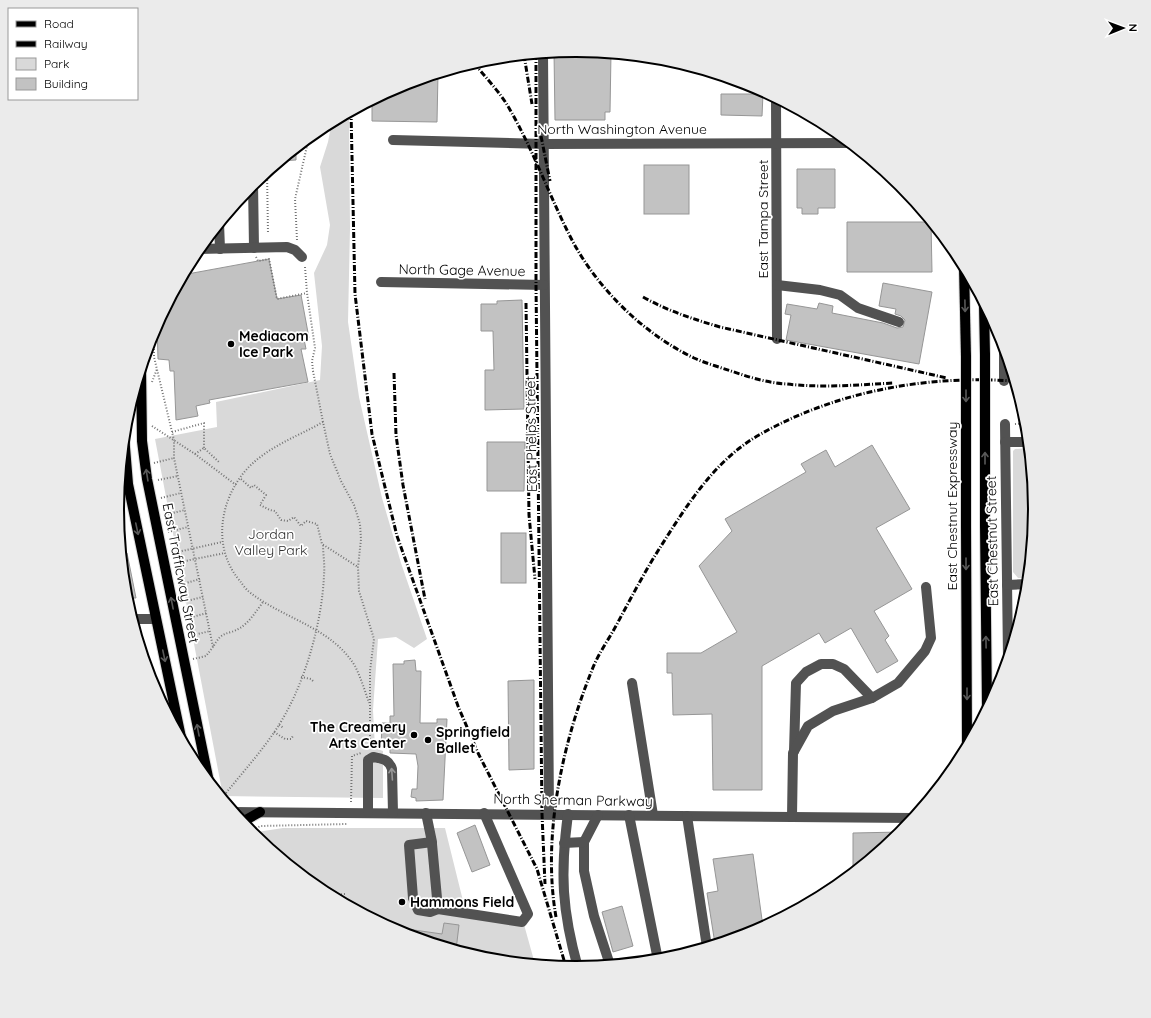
<svg xmlns="http://www.w3.org/2000/svg" width="1151" height="1018" font-family="Quicksand,sans-serif">
	<style>
		.green { fill: #d9d9d9 }
		.building { fill: #c2c2c2; stroke: #969696 }
		.lines { fill: none; stroke-linecap: round; stroke-linejoin: round }
		.major-casing { stroke: #dbdbdb; stroke-width: 12 }
		.path { stroke: #747474; stroke-width: 2; stroke-dasharray: 1 2; stroke-linecap: butt }
		.minor { stroke: #525252; stroke-width: 10 }
		.major { stroke: #000; stroke-width: 10 }
		.rail { stroke: #000; stroke-width: 3; stroke-dasharray: 6 2 1 2; stroke-linecap: butt }
		.major-bridge-casing { stroke: #dbdbdb; stroke-width: 12; stroke-linecap: butt }
		.major-bridge { stroke: #000; stroke-width: 10 }
		.oneway { stroke: #595959 }
		.oneway2 { stroke: #979797 }
		.poi-dot { fill: #000; stroke: #fff; stroke-width: 1.5 }
		.labels { text-anchor: middle; dominant-baseline: central; stroke-width: 3.5; stroke-linejoin: round; paint-order: stroke }
		.street-label { font-size: 14px; fill: #000; stroke: #fff }
		.poi-label { font-size: 14px; font-weight: bold; fill: #000; stroke: #fff; text-anchor: start }
		.park-label { font-size: 14px; fill: #303030; stroke: #fff }
		.rim { fill: none; stroke: #000; stroke-width: 2 }
	</style>
	<rect width="100%" height="100%" fill="#fff"/>
	<g class="green">
		<path d="M349 112 350 228 348 322 359 397 382 498 401 563 427 639 414 648 396 637 378 639 373 710 375 748 383 751V798L223 796 155 439 217 427 216 402 320 380 322 346 314 273 327 245 330 225 320 167 328 142 332 121Z"/>
		<path d="M1029 448 1034 509 1030 551H1027V578H1018L1013 572V451L1015 449Z"/>
		<path d="M283 828H445L466 913 523 921 535 964 486 959 400 933 320 891 250 833Z"/>
	</g>
	<g class="building">
		<path d="M576 50 611 53 610 112H605V120H555L554 52Z"/>
		<path d="M438 73 437 122 372 121V100L400 85Z"/>
		<path d="M721 94H763L762 116 721 115Z"/>
		<path d="M296 148V160L280 161 284 157Z"/>
		<rect x="644" y="165" width="45" height="49"/>
		<path d="M797 169H835V208H818V214H802V208H797Z"/>
		<path d="M847 222H931L932 272H847Z"/>
		<path d="M269 259 277 299 301 295 309 338 304 339 306 349H301L308 382 209 400 210 403 196 406 198 416 176 420 174 371H170L169 360 158 359 157 322 182 275Z"/>
		<path d="M883 283 932 292 919 364 786 340 791 315 785 314 787 304 817 309 819 303 833 306 832 313 883 323 897 328 903 327 905 320 901 316 895 314 896 309 879 306Z"/>
		<path d="M522 300 524 409 485 410V370H494L493 331H481V304H497V301Z"/>
		<path d="M487 442H525L524 491H487Z"/>
		<path d="M872 445 910 509 876 528 912 589 874 611 889 636 885 640 898 661 877 673 851 628 825 643 819 633 762 666V790H713L712 714 673 715 672 673H667V653H701L737 632 699 566 732 531 725 519 806 472 801 464 826 450 835 467Z"/>
		<rect x="501" y="533" width="25" height="50"/>
		<path d="M127 553 136 598H125L121 554Z"/>
		<path d="M415 660 416 671H421L420 723H437V719H447L443 800 416 801V798L411 797 412 789H417L418 766 416 754 390 753V748H381L382 723H390V716H394L393 664H404V661Z"/>
		<path d="M534 680V769L509 770 508 681Z"/>
		<path d="M475 825 490 865 472 872 457 833Z"/>
		<path d="M901 832 900 834 853 872V833Z"/>
		<path d="M753 854 763 927 751 933 715 944 707 893 718 891 713 859Z"/>
		<path d="M622 906 633 946 613 952 602 912Z"/>
		<path d="M444 923 459 925 456 950 399 933 400 928 442 934Z"/>
	</g>
	<g class="lines">
		<g class="major-casing">
			<g id="major">
				<path d="M964 267 966 357"/>
				<path d="M984 305 985 355"/>
				<path d="M141 367 142 441 147 479 209 782"/>
				<path d="M124 435 128 484 182 742"/>
				<path d="M966 525 967 745"/>
				<path d="M985 525 987 709"/>
				<path d="M242 822 260 812"/>
			</g>
		</g>
		<g class="path">
			<path d="M267 171 268 234"/>
			<path d="M297 240 295 199 309 137"/>
			<path d="M256 257 258 261 269 259 277 299 307 293"/>
			<path d="M305 267 307 293 315 348 312 361 313 371 323 422 330 454 341 481 354 505 360 524 361 539 358 567 359 591 374 639 370 671V748"/>
			<path d="M154 328V357L174 440V458L213 647C223 629 227 636 240 628 249 623 257 610 263 602"/>
			<path d="M152 382 157 369"/>
			<path d="M323 422C302 434 278 443 259 458 222 486 208 544 240 581 243 585 247 591 252 594 285 619 332 628 355 666 361 678 365 691 369 703"/>
			<path d="M1015 424 1026 423"/>
			<path d="M152 426 195 454 236 485"/>
			<path d="M172 432 204 423V448"/>
			<path d="M195 454 204 448 220 463"/>
			<path d="M154 463 174 458"/>
			<path d="M241 479 251 488 254 485 266 495 260 505 270 510 275 511 281 520 288 521 294 517 301 526 306 521 317 524 322 544 358 567"/>
			<path d="M158 480 178 476"/>
			<path d="M161 498 181 493"/>
			<path d="M165 515 185 510"/>
			<path d="M168 532 188 527"/>
			<path d="M173 553 222 542"/>
			<path d="M175 563 225 553"/>
			<path d="M179 585 200 579"/>
			<path d="M182 602 203 597"/>
			<path d="M185 619 207 613"/>
			<path d="M190 636 210 631"/>
			<path d="M193 659 206 656 213 647"/>
			<path d="M301 677 311 679 314 682"/>
			<path d="M279 725 284 728"/>
			<path d="M274 732 285 739H291L293 736"/>
			<path d="M226 793C243 772 262 751 277 728 304 687 322 624 324 575 325 565 323 554 323 544"/>
			<path d="M351 802 352 756 361 753"/>
			<path d="M250 830 261 826 347 824"/>
			<path d="M329 895 346 894"/>
		</g>
		<g class="minor">
			<path d="M543 53 549 814"/>
			<path d="M776 98 777 339"/>
			<path d="M393 140 544 144 850 143"/>
			<path d="M253 183 254 248"/>
			<path d="M219 223 220 249"/>
			<path d="M198 249 287 247 295 250 302 257"/>
			<path d="M381 282 544 285"/>
			<path d="M777 285 820 290 840 295 858 308 899 322"/>
			<path d="M1004 347V381"/>
			<path d="M1005 424 1008 658"/>
			<path d="M1005 442H1028"/>
			<path d="M1007 585 1027 584"/>
			<path d="M132 619H156"/>
			<path d="M632 683 653 815"/>
			<path d="M794 751 796 683 806 672 821 664H833L844 669 872 698"/>
			<path d="M233 812 913 818"/>
			<path d="M368 812V760L373 757C382 759 389 759 392 769L393 813"/>
			<path d="M426 813 432 842V844L438 909 430 912 418 910 413 898 409 845 432 842"/>
			<path d="M568 814C560 873 562 911 578 968"/>
			<path d="M598 815 584 842V871L594 916 610 965"/>
			<path d="M629 815 658 960"/>
			<path d="M687 816 707 947"/>
			<path d="M792 817 793 753 808 726 833 711 872 698 898 683 925 651 931 638 926 587"/>
			<path d="M564 843 584 842"/>
			<path d="M438 909 522 922 528 914 484 813"/>
		</g>
		<use href="#major" class="major"/>
		<g class="rail">
			<path d="M536 54V285L542 814 545 884"/>
			<path d="M524 55 532 104"/>
			<path d="M474 63C485 77 500 92 509 108 534 151 550 198 573 242 599 290 644 334 694 358 705 363 719 367 731 371 749 377 767 383 787 384 822 388 857 385 893 383"/>
			<path d="M351 111 355 294 372 434 397 536 458 706 478 753 537 869 566 967"/>
			<path d="M541 136 550 181"/>
			<path d="M643 297C668 311 693 319 720 327L947 378"/>
			<path d="M526 303 529 515 535 579"/>
			<path d="M394 373 396 435 403 485 425 599"/>
			<path d="M556 917C542 837 562 744 592 670 598 654 609 639 617 624 631 598 645 571 661 546 687 505 715 460 759 435 836 391 927 375 1014 381"/>
		</g>
		<g class="major-bridge-casing">
			<g id="major-bridge">
				<path d="M966 357V525"/>
				<path d="M985 525V355"/>
			</g>
		</g>
		<use href="#major-bridge" class="major-bridge"/>
	</g>
	<defs><path id="oneway-shaft" d="M-6 0H5M1.5-3L5.5 0L1.5 3" fill="none" stroke-width="1.6" stroke-linecap="round" stroke-linejoin="round"/></defs>
	<g class="oneway">
		<use href="#oneway-shaft" transform="translate(965 306) rotate(89)"/>
		<use href="#oneway-shaft" transform="translate(966 396) rotate(90)"/>
		<use href="#oneway-shaft" transform="translate(985 458) rotate(-90)"/>
		<use href="#oneway-shaft" transform="translate(147 475) rotate(-99)"/>
		<use href="#oneway-shaft" transform="translate(137 529) rotate(78)"/>
		<use href="#oneway-shaft" transform="translate(966 564) rotate(90)"/>
		<use href="#oneway-shaft" transform="translate(172 603) rotate(-101)"/>
		<use href="#oneway-shaft" transform="translate(986 642) rotate(-91)"/>
		<use href="#oneway-shaft" transform="translate(164 656) rotate(78)"/>
		<use href="#oneway-shaft" transform="translate(967 694) rotate(90)"/>
		<use href="#oneway-shaft" transform="translate(198 730) rotate(-101)"/>
	</g>
	<use class="oneway2" href="#oneway-shaft" transform="translate(392 774) rotate(-94)"/>
	<g class="poi-dot">
		<circle cx="231" cy="344" r="4"/>
		<circle cx="414" cy="735" r="4"/>
		<circle cx="428" cy="740" r="4"/>
		<circle cx="402" cy="902" r="4"/>
	</g>
	<g class="labels">
		<g class="street-label">
			<text x="622" y="129">North Washington Avenue</text>
			<text transform="translate(763 219) rotate(-90)">East Tampa Street</text>
			<text transform="translate(462 270) rotate(1)">North Gage Avenue</text>
			<text transform="translate(531 434) rotate(-91)">East Phelps Street</text>
			<text transform="translate(952 506) rotate(-90)">East Chestnut Expressway</text>
			<text transform="translate(992 541) rotate(-91)">East Chestnut Street</text>
			<text transform="translate(181 573) rotate(79)">East Trafficway Street</text>
			<text transform="translate(573 800) rotate(1)">North Sherman Parkway</text>
		</g>
		<g class="poi-label">
			<text x="239" y="336">Mediacom<tspan x="239" dy="16">Ice Park</tspan></text>
			<text x="406" y="727" text-anchor="end">The Creamery<tspan x="406" dy="16">Arts Center</tspan></text>
			<text x="436" y="732">Springfield<tspan x="436" dy="16">Ballet</tspan></text>
			<text x="410" y="902">Hammons Field</text>
		</g>
		<g class="park-label">
			<text x="271" y="534">Jordan<tspan x="271" dy="16">Valley Park</tspan></text>
		</g>
	</g>
	<path d="M0 0H1151V1018H0ZM124 509a452 452 0 1 1 904 0a452 452 0 1 1-904 0Z" fill="#ebebeb" fill-rule="evenodd"/>
	<path class="rim" d="M124 509a452 452 0 1 1 904 0a452 452 0 1 1-904 0Z"/>
	<rect x="8" y="8" width="130" height="92" fill="#ffffff" stroke="#999999"/>
	<rect x="16" y="21" width="20" height="6" fill="#000000" stroke="#999999"/>
	<text x="44" y="28" font-size="12" fill="#000000">Road</text>
	<rect x="16" y="41" width="20" height="6" fill="#000000" stroke="#999999"/>
	<text x="44" y="48" font-size="12" fill="#000000">Railway</text>
	<rect x="16" y="58" width="20" height="12" fill="#d9d9d9" stroke="#999999"/>
	<text x="44" y="68" font-size="12" fill="#000000">Park</text>
	<rect x="16" y="78" width="20" height="12" fill="#c2c2c2" stroke="#999999"/>
	<text x="44" y="88" font-size="12" fill="#000000">Building</text>
	<g transform="translate(1123 28) rotate(89)" stroke="#ffffff" stroke-width="3" paint-order="stroke">
	<path d="M0-3L7 15L0 10L-7 15Z" fill="#000000"/>
	<text y="-6" font-size="11" font-weight="bold" text-anchor="middle" fill="#000000">N</text>
	</g>
</svg>
